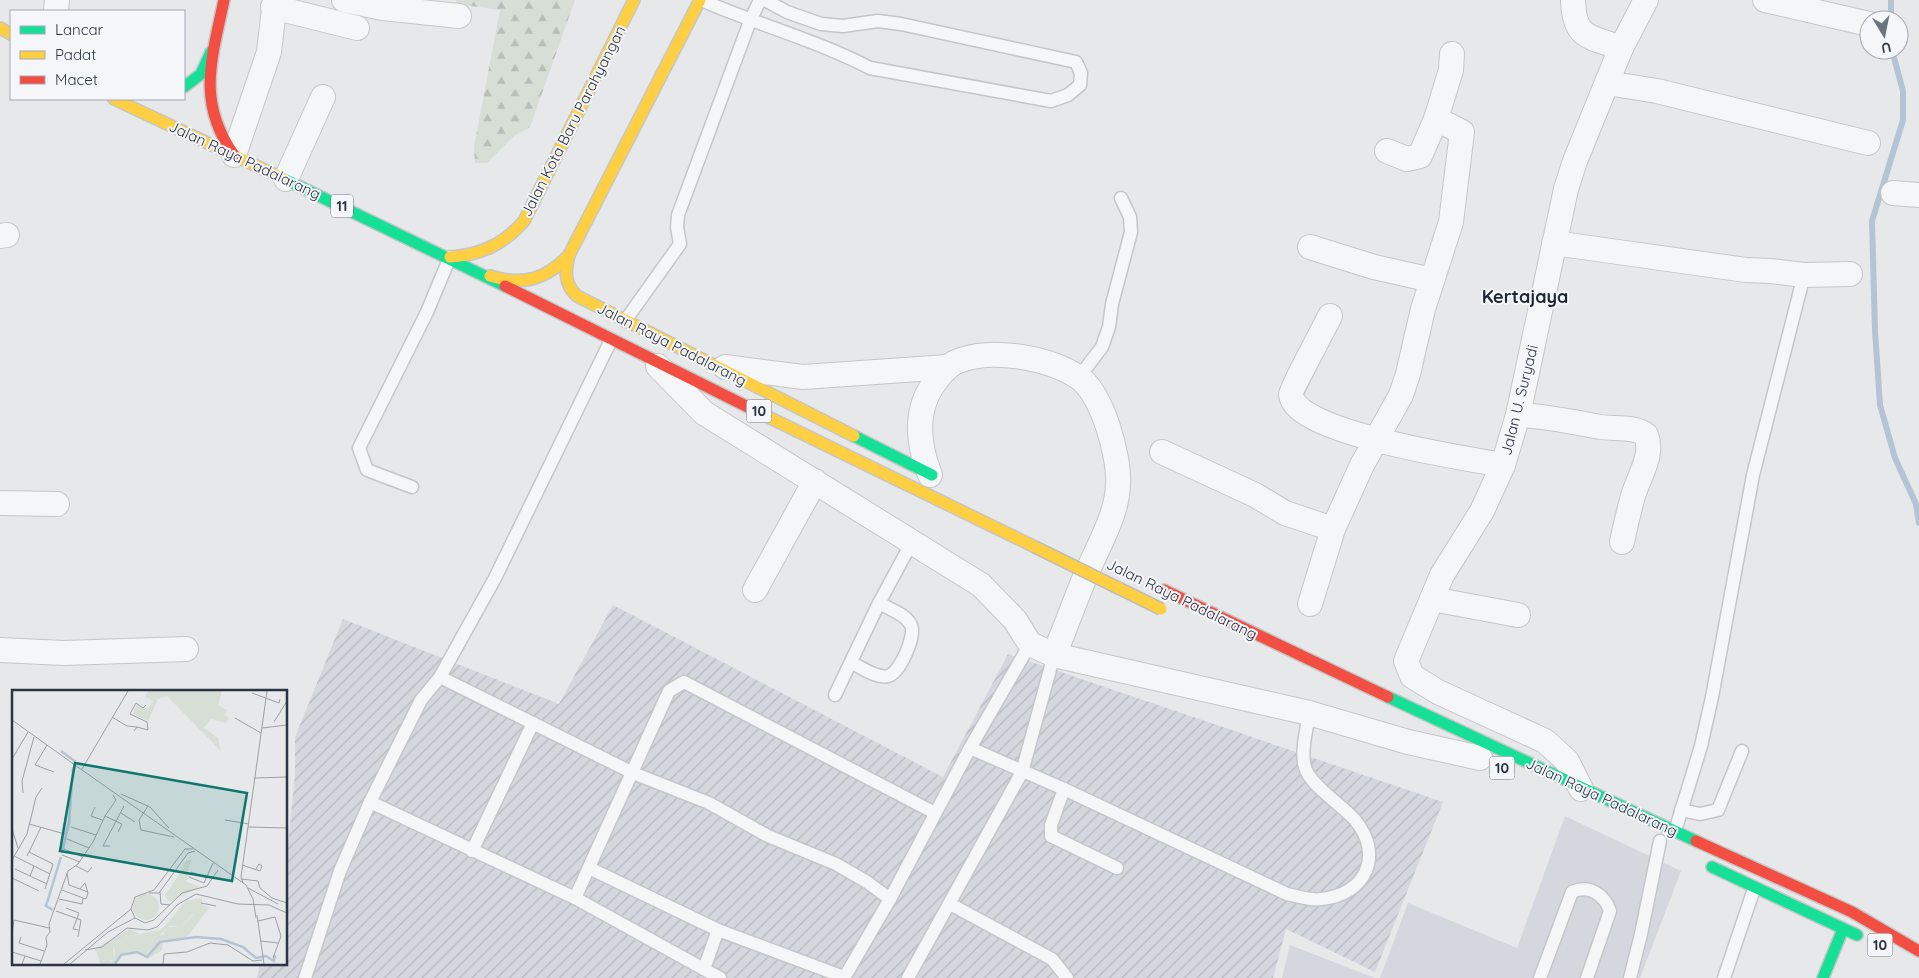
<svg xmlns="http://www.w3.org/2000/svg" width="1919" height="978" font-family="Quicksand,sans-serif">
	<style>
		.built { fill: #d4d7dd }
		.industrial { fill: url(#industrial-furrows) }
		.forest { fill: url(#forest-firs) }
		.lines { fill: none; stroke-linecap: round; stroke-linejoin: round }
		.stream { stroke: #b4c4d5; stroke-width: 6 }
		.lane-casing { stroke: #c4c6c8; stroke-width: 15 }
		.street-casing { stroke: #c4c6c8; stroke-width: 26 }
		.fast-casing { stroke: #c4c6c8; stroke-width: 14 }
		.slow-casing { stroke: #c4c6c8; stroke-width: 14 }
		.jam-casing { stroke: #c4c6c8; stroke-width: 14 }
		.lane { stroke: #f5f6f7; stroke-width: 12 }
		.street { stroke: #f5f6f7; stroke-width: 24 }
		.fast { stroke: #16e098; stroke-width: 11 }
		.slow { stroke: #ffcf43; stroke-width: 11 }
		.jam { stroke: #f24e42; stroke-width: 11 }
		.slow-bridge-casing { stroke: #b8bbbf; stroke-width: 14; stroke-linecap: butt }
		.slow-bridge { stroke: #ffcf43; stroke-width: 11 }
		.labels { text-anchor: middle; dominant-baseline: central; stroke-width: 4; stroke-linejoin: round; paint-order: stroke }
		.shield { fill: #f4f6f9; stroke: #676e7b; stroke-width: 1 }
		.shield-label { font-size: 14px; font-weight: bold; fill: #2b3445 }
		.street-label { font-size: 15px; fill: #2b3445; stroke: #f4f6f9 }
		.quarter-label { font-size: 18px; font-weight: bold; fill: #1d2536; stroke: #f4f6f9 }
		.inset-river { fill: none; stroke: #b4c4d5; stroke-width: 2.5 }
		.inset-road { fill: none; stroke: #9ba0a8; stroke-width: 1 }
		.view { fill: #0f766e; fill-opacity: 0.15; stroke: #0f766e; stroke-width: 2.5 }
		.inset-edge { fill: none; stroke: #2b3445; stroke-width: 2.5 }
	</style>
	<defs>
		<pattern id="industrial-furrows" width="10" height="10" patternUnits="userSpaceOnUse" patternTransform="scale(1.25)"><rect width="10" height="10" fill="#d4d7dd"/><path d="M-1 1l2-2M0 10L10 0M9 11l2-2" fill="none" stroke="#b6b9bf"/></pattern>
		<pattern id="forest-firs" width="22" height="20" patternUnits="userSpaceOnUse" patternTransform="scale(1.25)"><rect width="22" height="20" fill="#d6ded6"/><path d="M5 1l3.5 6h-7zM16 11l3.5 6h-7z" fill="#b8bfb9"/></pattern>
	</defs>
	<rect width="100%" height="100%" fill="#e6e8ea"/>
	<g class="built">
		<path d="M1565 816 1681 871 1640 978H1380L1408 903 1517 948Z"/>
		<path d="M1290 945 1375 978H1282Z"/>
	</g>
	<path class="industrial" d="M613 605 943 777 1008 654 1443 802 1375 972 1286 929 1273 978H257L260 964H286V864L295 775V737L343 619 559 704Z"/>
	<path class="forest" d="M456 0H575L530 127 514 136 487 163H475L474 147 500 10 456 4Z"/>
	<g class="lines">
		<g class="stream">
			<path d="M1891 20V0"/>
			<path d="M1892 50 1903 91V120L1872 221 1875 331 1880 405 1895 458 1916 504 1919 523"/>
		</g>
		<g class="lane-casing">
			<g id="lane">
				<path d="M701 0C756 24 816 40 870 68L1051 101 1068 95 1080 85 1081 73 1076 62 901 24 878 21 843 26 821 24 787 12 765 0"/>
				<path d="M625 321 680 244 677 227 678 215 750 21 760 0"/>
				<path d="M1079 377 1102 347 1109 327 1112 304 1131 232 1130 217 1121 198"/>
				<path d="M412 487 367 470 359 448 427 312 450 257"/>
				<path d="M852 663C861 667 877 679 888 676 900 673 916 636 911 625 906 614 889 609 879 603"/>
				<path d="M440 677 633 773 709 803 768 836 836 864 867 882 890 899 844 978"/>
				<path d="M835 695 879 603 912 542"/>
				<path d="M970 748 1064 789 1287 894C1297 896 1311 901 1321 899 1366 895 1384 855 1355 820 1341 804 1319 792 1308 774 1298 759 1307 730 1309 713"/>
				<path d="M1064 789 1051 825V836L1117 868"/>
				<path d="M370 802 575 898 720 978"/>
				<path d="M1681 810 1700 814 1718 810 1742 751"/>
				<path d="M1675 831 1701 746 1712 697 1753 475 1804 275"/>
				<path d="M472 851 533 723"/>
				<path d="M589 868 718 930 844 977"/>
				<path d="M575 898 669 691 684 682 935 813"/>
				<path d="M890 899 970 748 1030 644"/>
				<path d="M950 904 1052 959 1067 978"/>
				<path d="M704 969 718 930"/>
				<path d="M305 978 340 871 370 802 421 700 440 677 495 578 611 340"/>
				<path d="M908 978 1022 772 1054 655"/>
				<path d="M1540 978 1572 892C1589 884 1605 895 1610 911L1587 978"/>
				<path d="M1630 978 1641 934 1660 841"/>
				<path d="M1724 978 1754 889"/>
			</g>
		</g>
		<g class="street-casing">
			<g id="street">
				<path d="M344 0 383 8 459 16"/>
				<path d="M1573 0C1574 39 1589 36 1621 48"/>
				<path d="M1765 0 1869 24"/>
				<path d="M273 7 357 28"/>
				<path d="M56 11 57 0"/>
				<path d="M1607 83 1657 91 1868 143"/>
				<path d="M1436 119 1451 70 1452 54"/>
				<path d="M234 155 269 52 275 0"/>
				<path d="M286 179 323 97"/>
				<path d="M1893 193 1919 195"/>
				<path d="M0 236 7 235"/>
				<path d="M1554 243 1746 270 1771 271 1804 275 1850 274"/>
				<path d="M1310 247 1374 267 1432 280"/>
				<path d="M1330 316C1325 326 1291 390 1291 394 1292 433 1470 459 1503 465"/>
				<path d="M658 366 704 413 981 585 1015 620 1030 644 1054 655 1309 713 1408 742 1480 758"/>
				<path d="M725 367 803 377 948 367"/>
				<path d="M1518 415C1546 416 1573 422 1600 427 1614 429 1636 426 1646 435 1654 455 1639 476 1633 496 1629 511 1625 527 1622 542"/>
				<path d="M1162 452 1255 495 1285 513 1333 529"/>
				<path d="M930 475C917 442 914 407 938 378 944 370 951 363 961 360 994 348 1049 358 1078 377 1102 392 1120 457 1118 485 1117 516 1097 548 1085 577 1074 603 1065 629 1054 655"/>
				<path d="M0 503 57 504"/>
				<path d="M755 590 815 481"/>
				<path d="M1432 599 1518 615"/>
				<path d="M1310 604 1333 529 1362 465 1401 395 1408 374 1423 309 1451 222 1462 132 1436 119 1420 156 1407 159 1387 151"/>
				<path d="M0 650 64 653 186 649"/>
				<path d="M1581 789 1567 761 1545 741 1438 692 1412 676 1406 661 1442 575 1482 511 1503 465 1518 415 1566 189 1575 161 1621 48 1646 0"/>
			</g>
		</g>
		<g class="fast-casing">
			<g id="fast">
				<path d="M184 87 201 74 211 52"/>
				<path d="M284 179 505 286"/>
				<path d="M854 436 932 475"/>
				<path d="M1388 697 1696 841"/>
				<path d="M1712 867 1857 935"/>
				<path d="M1823 978 1843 929"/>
			</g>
		</g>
		<g class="slow-casing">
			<g id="slow">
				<path d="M0 28 11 34"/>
				<path d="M114 99 284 179"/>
				<path d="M569 255C565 271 564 284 577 296L854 436"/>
				<path d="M450 257C481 255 504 244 524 221L634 0"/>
				<path d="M490 276C522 286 546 280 569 255L700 0"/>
				<path d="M758 412 1035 547"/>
			</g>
		</g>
		<g class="jam-casing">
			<g id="jam">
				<path d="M224 0C212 58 196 102 234 155"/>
				<path d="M505 286 758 412"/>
				<path d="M1164 590 1388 697"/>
				<path d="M1696 841 1852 912 1919 951"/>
			</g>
		</g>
		<use href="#lane" class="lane"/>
		<use href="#street" class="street"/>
		<use href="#fast" class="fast"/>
		<use href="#slow" class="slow"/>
		<use href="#jam" class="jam"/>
		<g class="slow-bridge-casing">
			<path id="slow-bridge" d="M1035 547 1161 609"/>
		</g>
		<use href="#slow-bridge" class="slow-bridge"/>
	</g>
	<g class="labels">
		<g class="shield">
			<rect x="331" y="194.5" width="22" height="23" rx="4"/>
			<rect x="746.5" y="399.5" width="25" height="23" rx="4"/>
			<rect x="1489.5" y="756.5" width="25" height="23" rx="4"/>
			<rect x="1867.5" y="933.5" width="25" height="23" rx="4"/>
		</g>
		<g class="shield-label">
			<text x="342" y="206">11</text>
			<text x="759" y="411">10</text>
			<text x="1502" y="768">10</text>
			<text x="1880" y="945">10</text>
		</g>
		<g class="street-label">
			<text transform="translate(573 121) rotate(-63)">Jalan Kota Baru Parahyangan</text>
			<text transform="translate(245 160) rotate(25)">Jalan Raya Padalarang</text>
			<text transform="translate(672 344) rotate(27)">Jalan Raya Padalarang</text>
			<text transform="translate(1519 400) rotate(-76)">Jalan U. Suryadi</text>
			<text transform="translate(1182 599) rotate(26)">Jalan Raya Padalarang</text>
			<text transform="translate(1602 797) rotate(25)">Jalan Raya Padalarang</text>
		</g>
		<g class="quarter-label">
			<text x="1525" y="296">Kertajaya</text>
		</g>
	</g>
	<g transform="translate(12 690)">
		<rect width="275" height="275" fill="#e6e8ea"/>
		<path d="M136 1H210L206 15 215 20 213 25 217 28 214 33 199 29 192 38 206 48 209 61 155 6 146 9 136 31 121 24 125 14 136 19 141 11 133 7ZM165 188 188 197 157 212 153 205ZM121 217a13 13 0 1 1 26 0a13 13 0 1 1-26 0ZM174 211 182 222 169 237 158 236 144 248 108 253 112 247 149 240ZM97 257H101L102 267 97 274 92 270 88 274 85 263Z" fill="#d6ded6"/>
		<path d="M180 169 175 182 179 185 174 191 165 188 174 171ZM190 208V215L197 218 175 247 151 252 150 260 137 268 123 263 109 266 105 274H89L90 270 99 273 103 264 102 257 85 263 82 259 118 239 128 244 112 247 108 253 151 245 156 237H169L181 225 174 211Z" fill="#d6ded6"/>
		<path class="inset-river" d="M49 61 64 72M50 163 57 132 61 77M41 220 34 216 49 167M103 274 109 265 125 262 135 267 148 252 184 247 209 249 231 257 244 268 254 266 262 271 263 265"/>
		<path class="inset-road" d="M240 3 267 13 268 9M100 27 115 36 125 37M223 28 249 43M0 30 63 75M262 32 275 11M250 38 275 35M122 41 125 37 136 40 135 32 118 24 124 13 131 18 134 15M35 55 23 75 42 82M0 69 16 42M60 73 234 195 241 209 244 228M70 79 116 1M243 88 275 87M11 103 10 91 22 47M109 104 138 117 157 138M136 116 127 130 129 140 162 147M83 117 79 126 90 130M109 123 123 132M93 126 110 134 106 142M213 130 237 134M17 134 53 144M59 137 84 145M236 137 275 138M0 139 6 158M55 149 77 158M98 156H91L112 116M52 159 71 167M181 159H173L142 200 123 207 119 219 123 228 133 233 142 230 170 203 195 196 206 180M17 162 29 137M50 165 68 172M2 166 38 184M15 166 17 162 41 174M0 170 15 144 24 107 30 98M230 175 248 181 250 176 247 174 244 179M22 176 18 186 35 194M64 176 76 182 80 177M3 179 18 186M179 182 195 188M55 183 57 195 76 202M177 187 192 193 201 173M0 188 27 201M229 189 246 191 248 198 260 208 275 213M231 193 229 187 255 1M236 198 266 214M33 199 41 174M68 199 73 193 76 203 74 209 71 208M148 202 149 214 158 215M137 203H147L176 163 183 161M47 209 70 214 71 208 50 200M189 213 204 216M54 218 67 223 61 239 66 240M44 221 69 230 66 247M245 225 252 274M246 231 263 227 269 246 261 268M0 243 2 230 37 238M9 247 7 253 32 261M249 251 266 253M73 260 90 257 115 238 136 240 145 237 165 215 184 204 226 214 257 215 275 223M0 262 13 266 10 274M13 266 29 271M28 274 35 255 34 247 38 242 37 234 56 181 66 174 81 152 93 126 104 110 101 105M52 274 119 219M58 274 96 242 123 228M151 274 152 264 175 262 198 253 216 255 241 271 250 270"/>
		<path class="view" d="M63 73 235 103 220 191 48 161Z"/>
		<rect width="275" height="275" class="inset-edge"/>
	</g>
	<rect x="10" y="10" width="175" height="90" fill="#f4f6f9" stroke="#a4a8b1"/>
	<rect x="20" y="26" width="25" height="8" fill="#16e098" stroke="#a4a8b1"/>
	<text x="55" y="35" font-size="15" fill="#2b3445">Lancar</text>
	<rect x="20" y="51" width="25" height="8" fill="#ffcf43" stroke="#a4a8b1"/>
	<text x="55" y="60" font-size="15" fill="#2b3445">Padat</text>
	<rect x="20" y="76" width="25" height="8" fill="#f24e42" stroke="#a4a8b1"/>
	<text x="55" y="85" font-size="15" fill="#2b3445">Macet</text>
	<g transform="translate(1884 35) rotate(170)"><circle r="24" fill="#f4f6f9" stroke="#a4a8b1"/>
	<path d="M0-4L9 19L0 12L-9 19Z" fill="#6c737f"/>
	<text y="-8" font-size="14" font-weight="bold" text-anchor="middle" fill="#2b3445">U</text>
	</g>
</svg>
